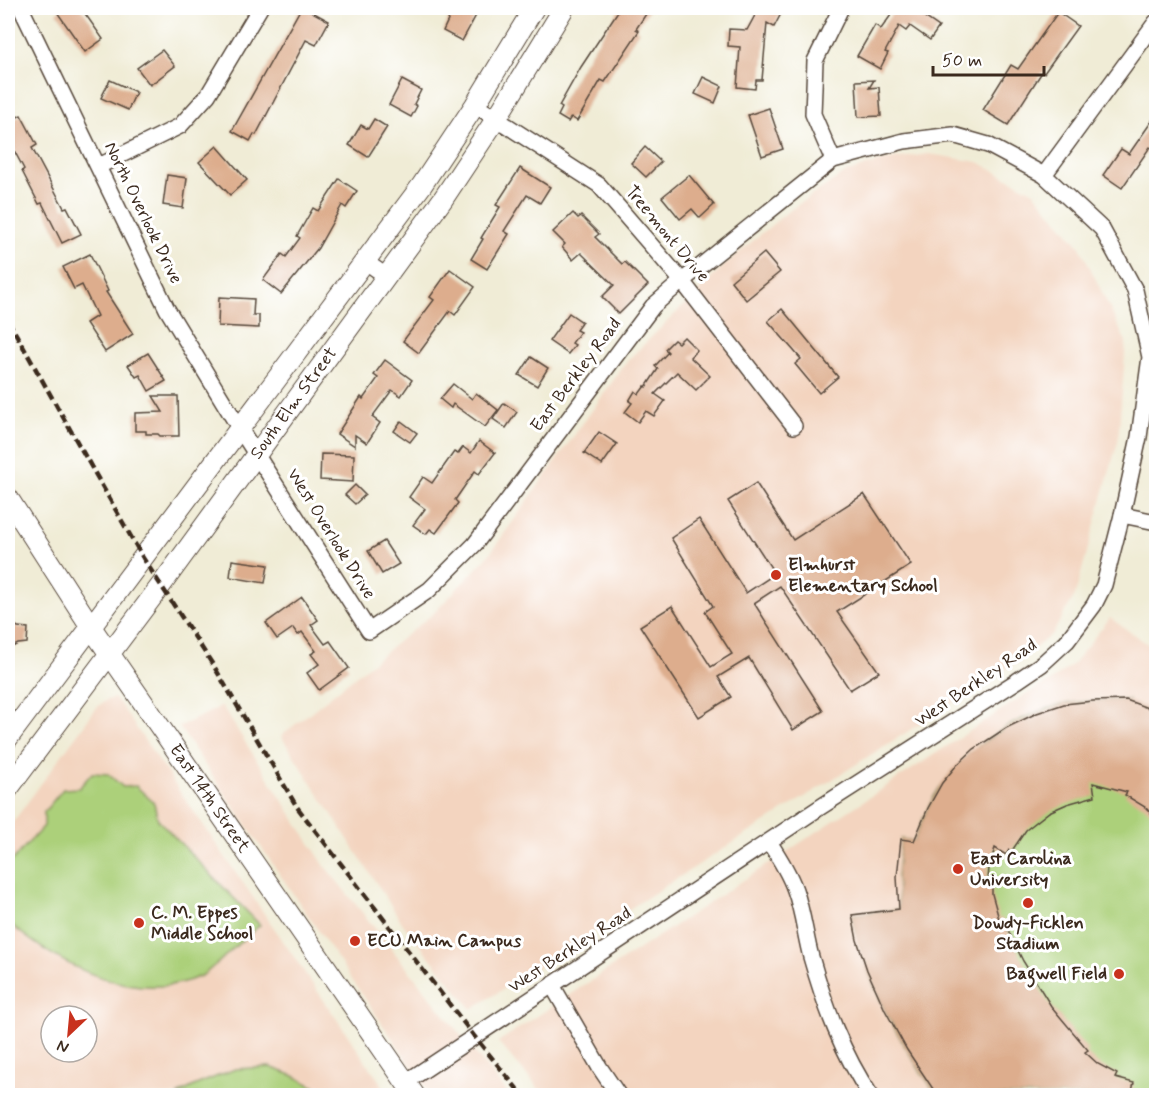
<svg xmlns="http://www.w3.org/2000/svg" width="1164" height="1103" font-family="Mynerve,sans-serif">
	<style>
		.built { fill: #f3d4bf; fill-rule: evenodd }
		.green { fill: #acd07a; stroke: #747d4c; stroke-width: 1.5 }
		.building { fill: #ddad8d }
		.lines { fill: none; stroke-linecap: round; stroke-linejoin: round }
		.minor-casing { stroke: #56473a; stroke-width: 18 }
		.tertiary-casing { stroke: #56473a; stroke-width: 22 }
		.minor { stroke: #fff; stroke-width: 15 }
		.tertiary { stroke: #fff; stroke-width: 20 }
		.rail { stroke: #3b2a1e; stroke-width: 4.5; stroke-dasharray: 9 4.5; stroke-linecap: butt }
		.poi-dot { fill: #c8321e; stroke: #fff; stroke-width: 2 }
		.labels { text-anchor: middle; dominant-baseline: central; stroke-width: 6; stroke-linejoin: round; paint-order: stroke }
		.street-label { font-size: 18px; fill: #3b2a1e; stroke: #fff }
		.poi-label { font-size: 18px; font-weight: bold; fill: #3b2a1e; stroke: #fff; text-anchor: start }
	</style>
	<rect width="100%" height="100%" fill="#fff"/>
	<filter id="ink" filterUnits="userSpaceOnUse"><feTurbulence type="fractalNoise" baseFrequency=".0167" numOctaves="2"/><feDisplacementMap in="SourceGraphic" scale="12" xChannelSelector="R" yChannelSelector="G"/><feConvolveMatrix kernelMatrix="1 2 1 2 8 2 1 2 1" color-interpolation-filters="sRGB"/></filter>
	<filter id="wash" filterUnits="userSpaceOnUse"><feTurbulence type="fractalNoise" baseFrequency=".008" numOctaves="4" result="noise"/><feDisplacementMap in="SourceGraphic" scale="24" xChannelSelector="R" yChannelSelector="G"/><feGaussianBlur stdDeviation="1.35" result="paint"/><feColorMatrix in="noise" values="0 0 0 0 0 0 0 0 0 0 0 0 0 0 0 0 0 1.4 0 .05"/><feComposite in="paint" operator="in"/></filter>
	<g filter="url(#wash)">
		<rect width="100%" height="100%" fill="#f0ecd6"/>
		<g class="built">
			<path d="M929 154 978 162 1034 192 1080 247 1126 342 1118 441 1075 595 1053 633 1023 658 472 1009 403 924 281 736 434 613 489 555 628 360 728 262 786 213 845 173 886 160Z"/>
			<path d="M1110 618 1156 650V1095H544L498 1042 1023 696 1051 681 1072 665Z"/>
			<path d="M114 698 119 703 389 1095 8 1096V829L98 706 107 700ZM51 1016H87V1052H51Z"/>
			<path d="M222 706 324 865 509 1095H431L179 727Z"/>
		</g>
		<g class="green">
			<path d="M1129 700V703L1156 711V1095H937C898 1041 865 981 852 915L899 909 897 877 901 839 914 841C922 821 930 800 943 783 972 745 1017 714 1065 704 1086 700 1108 700 1129 700Z"/>
			<path d="M92 773 108 774 123 787 136 786 154 803 158 820 260 925C246 937 232 949 219 962 213 966 207 973 201 976 134 1006 58 965 8 922V865L44 826V812L63 789 79 788Z"/>
			<path d="M270 1067 294 1076 330 1095H177L196 1085 235 1069Z"/>
		</g>
		<g id="blocks">
			<g class="building">
				<path d="M63 8H81L103 39 85 52 57 12Z"/>
				<path d="M301 8H305L329 21 316 45 306 40 256 135 254 134 250 141 232 131Z"/>
				<path d="M429 8H480L462 41 443 31 449 18Z"/>
				<path d="M620 8H650L636 29 639 31 605 82 601 80 577 121 571 117 568 122 558 116 562 108 559 106 581 67Z"/>
				<path d="M759 8H784L774 27 767 23 762 80H756L755 89 737 87 740 47 728 46 729 29 747 30Z"/>
				<path d="M896 8H923L919 13 939 27 930 40 910 26 906 31 899 26 885 52 888 53 880 69 857 56 875 25 881 29Z"/>
				<path d="M1058 12 1078 26 1044 73 1042 72 1008 125 983 110 1011 65 1018 69Z"/>
				<path d="M162 50 175 66 150 85 137 68Z"/>
				<path d="M703 77 722 86 715 103 695 94Z"/>
				<path d="M110 80 136 92 128 110 101 98Z"/>
				<path d="M402 80 421 90 414 104 417 106 411 117 389 105Z"/>
				<path d="M874 80 869 88 879 87 881 116 858 117 856 81Z"/>
				<path d="M769 108 783 149 762 156 748 115Z"/>
				<path d="M21 115 37 145 32 148 64 208 67 207 81 234 62 243 42 203 39 204 22 171 24 169 8 139V122Z"/>
				<path d="M1156 115V152L1150 147 1122 188 1103 175 1121 149 1129 154Z"/>
				<path d="M374 119 387 127 368 157 349 145 361 125 368 129Z"/>
				<path d="M217 146 247 180 230 195 199 162Z"/>
				<path d="M645 147 661 162 646 177 631 163Z"/>
				<path d="M520 168 550 187 540 203 527 195 504 231 509 234 487 269 471 259 483 239 481 238 500 207 496 205Z"/>
				<path d="M167 175 187 178 183 208 163 205Z"/>
				<path d="M689 175 714 205 700 218 692 209 680 219 662 197Z"/>
				<path d="M339 179 357 191 346 208 342 205 318 248 281 294 263 280 282 254 286 257 300 238 297 236 313 208 318 211Z"/>
				<path d="M573 213 578 218 581 216 599 234 595 237 622 264 625 262 648 285 619 314 602 297 614 285 581 253 573 260 562 247 565 244 553 232Z"/>
				<path d="M764 253 780 272 746 300 731 281Z"/>
				<path d="M90 254 108 291 106 292 133 334 105 352 86 323 97 316 82 285 74 289 63 267Z"/>
				<path d="M450 269 475 287 455 315 450 311 419 353 403 341 434 300 430 297Z"/>
				<path d="M219 297 254 299 253 315H259V328L218 326Z"/>
				<path d="M782 309 838 377 819 393 795 364 801 359 768 321Z"/>
				<path d="M569 313 582 322 576 330 580 332 572 343 575 345 568 354 549 341Z"/>
				<path d="M684 337 697 350 690 357 710 376 696 390 677 372 655 394 665 401 654 416 646 411 638 422 625 412 632 403 629 401 635 391 639 394 645 386 646 387 658 369 655 366 668 352 665 349 674 340 678 343Z"/>
				<path d="M148 353 166 381 149 391 140 375 136 377 128 365Z"/>
				<path d="M531 357 548 368 537 386 519 375Z"/>
				<path d="M385 360 412 380 401 396 392 390 372 417 380 423 367 443 355 435V446L337 434 361 397 363 399 378 378 374 375Z"/>
				<path d="M453 384 472 399 476 393 498 410 485 427 453 404 451 408 440 399Z"/>
				<path d="M153 396H178L179 436H160L158 434H146V431H135V413L163 412Z"/>
				<path d="M504 403 517 412 506 428 493 419Z"/>
				<path d="M401 421 417 433 410 442 394 431Z"/>
				<path d="M599 432 617 444 602 465 584 453Z"/>
				<path d="M479 441 495 453 479 474 475 471 455 500 458 503 436 533 430 529 426 534 413 525 425 509 409 497 423 477 432 483 454 452 458 454 463 447 471 453Z"/>
				<path d="M321 454 354 455 353 482 320 480Z"/>
				<path d="M756 483 793 540 864 494 911 565 837 612 879 672 850 690 780 586 754 603 823 711 793 730 749 658 718 677 731 697 699 717 640 626 672 606 711 667 732 654 705 612 713 606 671 538 699 519 746 593 775 574 728 501Z"/>
				<path d="M355 485 365 495 355 504 345 495Z"/>
				<path d="M384 541 399 564 382 574 368 551Z"/>
				<path d="M232 560 268 565 265 583 230 577Z"/>
				<path d="M302 597 318 620 311 625 325 644 330 641 349 668 319 690 307 673 319 664 311 654 316 651 302 632 298 635 293 628 277 639 266 623Z"/>
				<path d="M8 620 18 627 28 628 27 643 18 644 8 649Z"/>
				<path d="M1126 700 1156 711V818L1145 807 1125 795 1127 792 1093 783 1095 796 1067 804 1049 812 1026 830 1011 852 1009 850 1006 855 995 848 989 867 988 881 992 882V894L999 919 1002 918 1023 961 1051 1006 1088 1050 1085 1052 1098 1064 1117 1074 1115 1078 1134 1083 1131 1095H937L907 1050 885 1010 867 970 857 940 852 915 899 909 897 877 901 839 914 841 928 808 942 783 956 766 974 749 1006 728 1037 713 1064 704 1093 701Z"/>
			</g>
		</g>
	</g>
	<g filter="url(#ink)">
		<use href="#blocks" fill-opacity="0" stroke="#56473a" stroke-width="1.5"/>
		<g class="lines">
			<g class="minor-casing">
				<g id="minor">
					<path d="M21 8 167 309 240 429 369 631 429 590 475 544 653 306 682 281 833 160 904 141 953 135 988 145 1044 175 1102 229 1135 290 1150 357 1139 437 1122 515 1104 585 1094 605 1067 641 1042 664 1017 681 819 808 406 1082"/>
					<path d="M475 105 599 185 682 281 794 426"/>
					<path d="M833 160 813 114 815 61 841 8"/>
					<path d="M99 166 180 126 208 95 260 8"/>
					<path d="M1044 175 1156 22"/>
					<path d="M366 262 386 276"/>
					<path d="M1122 515 1156 522"/>
					<path d="M769 842C779 857 789 873 795 890 803 912 805 935 811 957 825 1006 842 1053 871 1096"/>
					<path d="M552 985 600 1068 619 1096"/>
				</g>
			</g>
			<g class="tertiary-casing">
				<g id="tertiary">
					<path id="s1" d="M8 498 91 627 415 1096"/>
					<path d="M8 738 422 185 475 105 534 8"/>
					<path id="s2" d="M8 789 162 584 443 199 496 119 564 8"/>
				</g>
			</g>
			<use href="#minor" class="minor"/>
			<use href="#tertiary" class="tertiary"/>
			<path class="rail" d="M8 320 143 558 215 668 297 807 474 1036 523 1096"/>
		</g>
	</g>
	<g class="poi-dot">
		<circle cx="776" cy="575" r="6"/>
		<circle cx="958" cy="869" r="6"/>
		<circle cx="1028" cy="903" r="6"/>
		<circle cx="139" cy="923" r="6"/>
		<circle cx="355" cy="941" r="6"/>
		<circle cx="1119" cy="974" r="6"/>
	</g>
	<g class="labels">
		<g class="street-label">
			<text transform="translate(143 213) rotate(64)">North Overlook Drive</text>
			<text transform="translate(667 234) rotate(50)">Treemont Drive</text>
			<text transform="translate(576 375) rotate(-53)">East Berkley Road</text>
			<text stroke="none"><textPath href="#s2" startOffset="480">South Elm Street</textPath></text>
			<text transform="translate(331 534) rotate(58)">West Overlook Drive</text>
			<text transform="translate(976 683) rotate(-34)">West Berkley Road</text>
			<text stroke="none"><textPath href="#s1" startOffset="362">East 14th Street</textPath></text>
			<text transform="translate(570 950) rotate(-33)">West Berkley Road</text>
		</g>
		<g class="poi-label">
			<text x="788" y="565">Elmhurst<tspan x="788" dy="21">Elementary School</tspan></text>
			<text x="970" y="859">East Carolina<tspan x="970" dy="21">University</tspan></text>
			<text x="151" y="913">C. M. Eppes<tspan x="151" dy="21">Middle School</tspan></text>
			<text x="1028" y="923" text-anchor="middle">Dowdy-Ficklen<tspan x="1028" dy="21">Stadium</tspan></text>
			<text x="367" y="941">ECU Main Campus</text>
			<text x="1107" y="974" text-anchor="end">Bagwell Field</text>
		</g>
	</g>
	<rect width="1164" height="1103" fill="none" stroke="#fff" stroke-width="30"/>
	<g transform="translate(69 1034) rotate(206)"><circle r="28" fill="#ffffff" stroke="#b1aaa5" stroke-width="1.5"/>
	<path d="M0-4.5L10 22L0 15L-10 22Z" fill="#c8321e"/>
	<text y="-9" font-size="16" font-weight="bold" text-anchor="middle" fill="#3b2a1e">N</text>
	</g>
	<path d="M933 66v9h111v-9" fill="none" stroke="#3b2a1e" stroke-width="3"/>
	<text x="942" y="66" font-size="18" fill="#3b2a1e" stroke="#ffffff" stroke-width="4.5" paint-order="stroke">50 m</text>
</svg>
